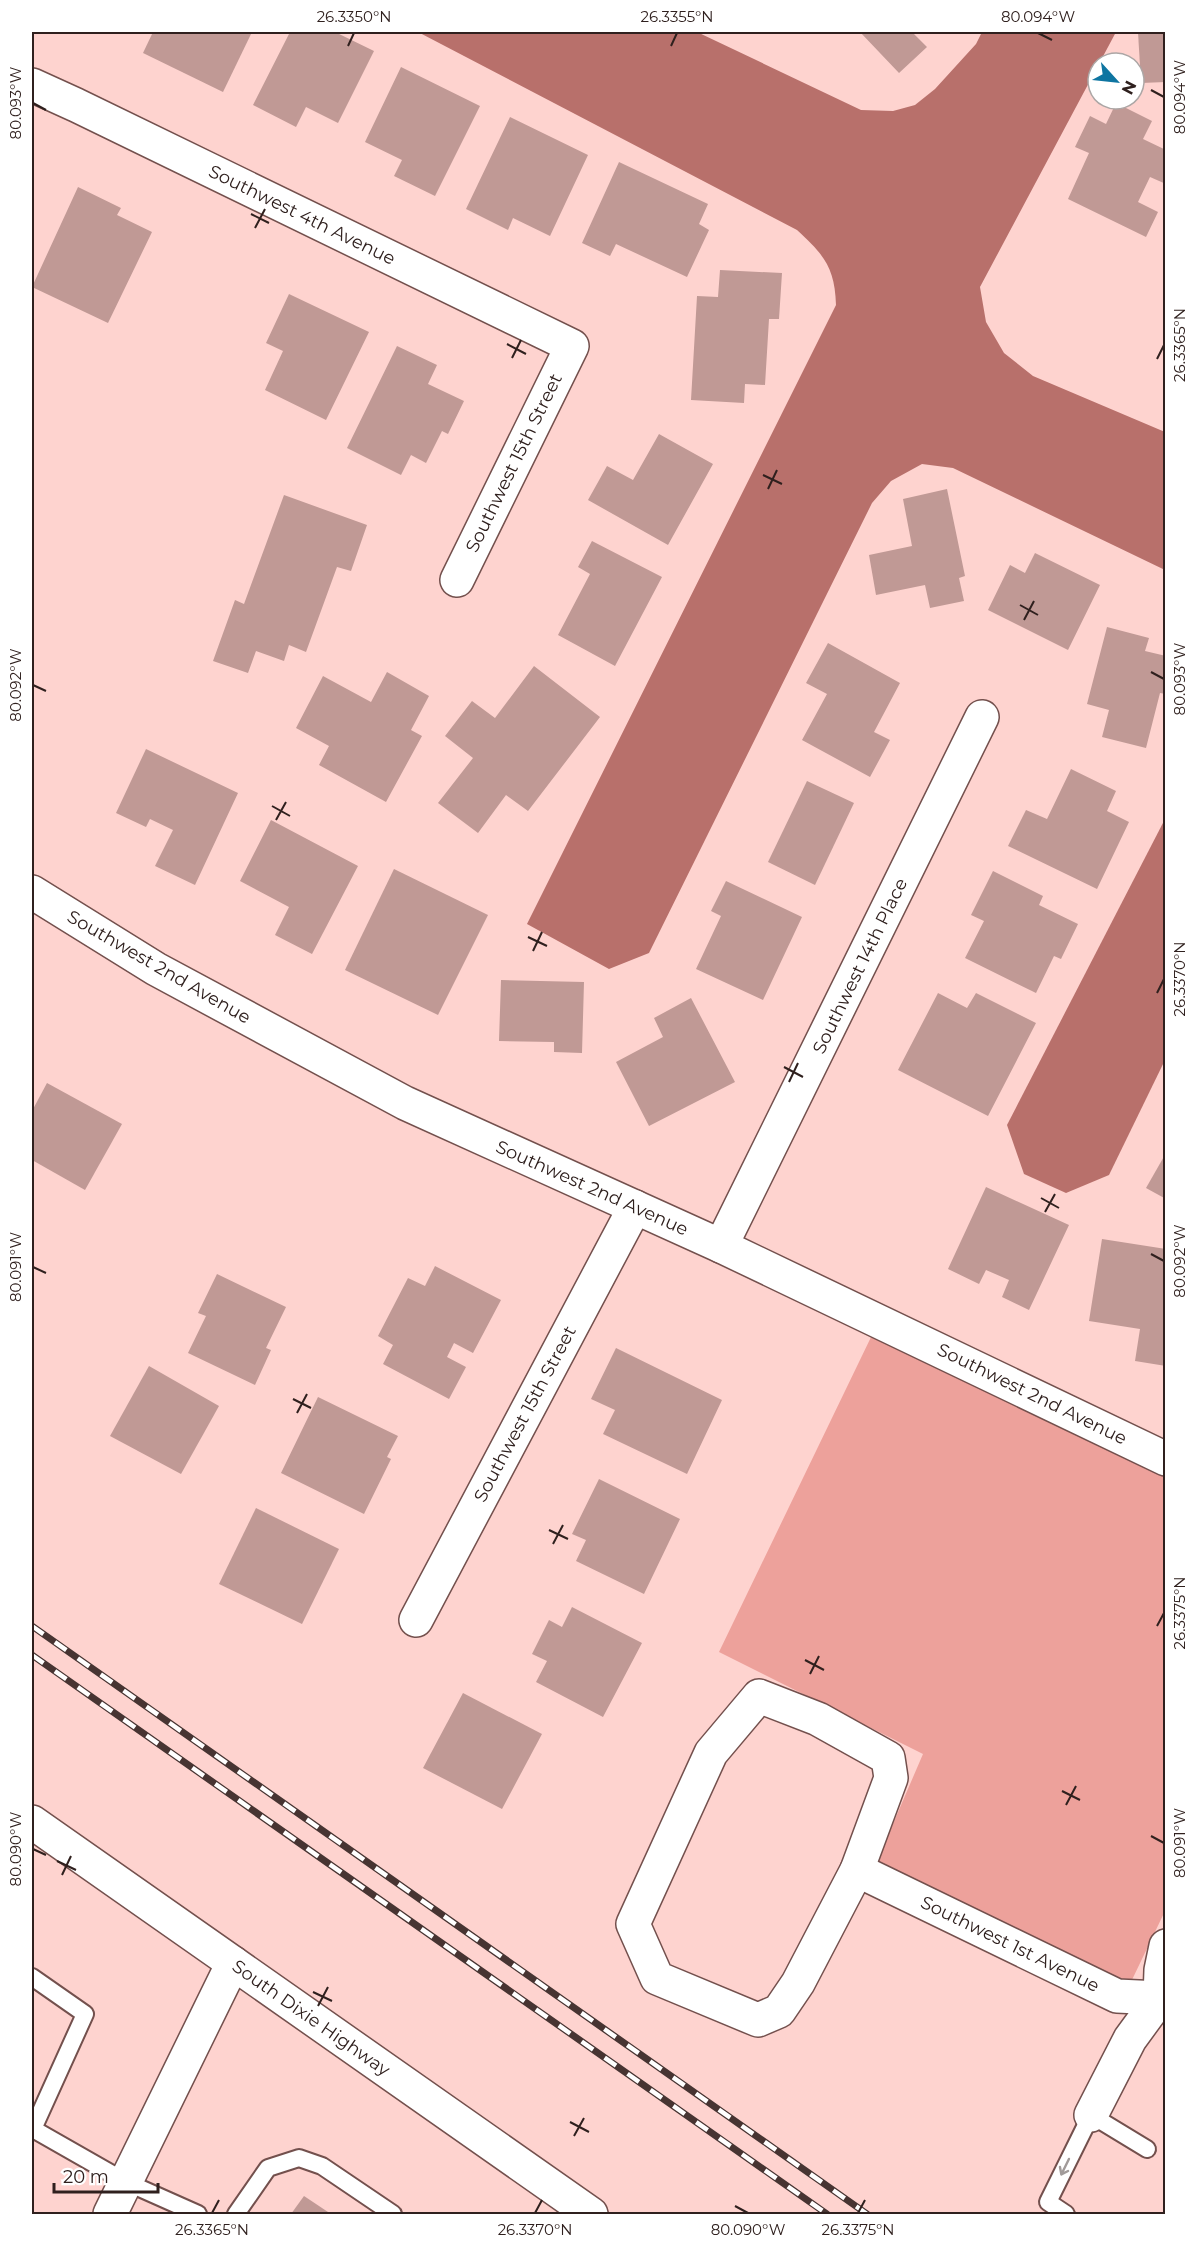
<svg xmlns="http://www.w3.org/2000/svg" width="1197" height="2246" font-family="Montserrat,sans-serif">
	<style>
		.green { fill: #eda19b }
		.water { fill: #b8706b }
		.building { fill: #c09995 }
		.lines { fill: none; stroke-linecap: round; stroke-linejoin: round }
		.lane-casing { stroke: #73504d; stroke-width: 20 }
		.street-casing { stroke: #73504d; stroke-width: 36 }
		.secondary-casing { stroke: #73504d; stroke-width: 36 }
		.lane { stroke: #fff; stroke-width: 16 }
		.street { stroke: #fff; stroke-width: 33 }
		.secondary { stroke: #fff; stroke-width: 33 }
		.rail-casing { stroke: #473432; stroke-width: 7 }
		.rail { stroke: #fff; stroke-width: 4.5; stroke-dasharray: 14; stroke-linecap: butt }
		.oneway { stroke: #a19b9a }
		.ticks { fill: none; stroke: #2f201e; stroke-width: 2 }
		.labels { text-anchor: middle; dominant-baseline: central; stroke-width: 6; stroke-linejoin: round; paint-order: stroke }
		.street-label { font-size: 18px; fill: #2f201e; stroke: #fff }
		.neatline { fill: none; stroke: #2f201e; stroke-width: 2 }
		.ticks-label { font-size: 15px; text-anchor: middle; fill: #2f201e }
	</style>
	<rect width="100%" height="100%" fill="#fed3cf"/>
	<path class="green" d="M873 1333 1165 1476V1911L1130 1984 877 1861 923 1754 719 1652Z"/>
	<g class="water">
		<path d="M418 32H697L861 110 893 111 915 105 935 89 976 44 982 32H1116L980 287 986 322 1004 353 1033 376 1165 432V570L953 468 922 464 891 481 872 503 649 953 609 969 527 924 836 305C835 267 823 254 797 230Z"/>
		<path d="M1165 819V1060L1109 1175 1066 1193 1024 1174 1007 1125Z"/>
	</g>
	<g class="building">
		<path d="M153 32H252L223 92 143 53Z"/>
		<path d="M290 32H335L374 51 338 123 306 107 296 127 253 105Z"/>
		<path d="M860 32H916L914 34 927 47 899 73Z"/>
		<path d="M1138 32H1166V82L1141 83Z"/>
		<path d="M401 67 480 106 435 196 394 176 402 160 365 142Z"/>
		<path d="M1116 103 1152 121 1143 139 1166 150V184L1150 177 1138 202 1158 212 1146 237 1068 199 1089 153 1075 147 1090 116 1106 124Z"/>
		<path d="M510 117 588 155 550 236 513 218 508 230 466 209Z"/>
		<path d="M619 162 708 204 699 224 709 230 687 277 616 244 610 256 582 243Z"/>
		<path d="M78 187 121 208 117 215 152 232 108 323 32 287Z"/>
		<path d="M720 270 782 273 779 319H769L765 385 745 384 744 403 691 400 697 296 718 297Z"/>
		<path d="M289 294 369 332 326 420 265 390 283 351 266 343Z"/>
		<path d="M397 346 437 365 428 384 464 401 448 434 442 431 426 463 411 455 401 475 347 448Z"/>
		<path d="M659 434 713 464 668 545 588 500 607 466 633 480Z"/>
		<path d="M947 489 965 576 959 578 964 601 930 608 925 585 876 595 869 555 912 546 903 499Z"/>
		<path d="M284 495 367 525 351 571 337 567 306 652 289 645 284 661 256 651 248 673 213 661 235 600 244 604Z"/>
		<path d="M592 541 662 577 615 666 558 635 590 574 578 567Z"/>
		<path d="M1035 553 1100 585 1068 650 988 610 1010 565 1025 573Z"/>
		<path d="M1107 627 1149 638 1145 651 1166 656V694L1160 693 1146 748 1102 737 1109 710 1087 704Z"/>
		<path d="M828 643 900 683 874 732 890 740 870 777 802 740 827 694 806 683Z"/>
		<path d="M534 666 600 717 528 811 506 795 478 833 438 803 473 758 445 736 472 701 495 718Z"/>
		<path d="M387 672 429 696 411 730 422 736 386 802 319 765 329 746 296 728 323 676 371 702Z"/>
		<path d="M146 749 238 793 195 885 155 866 173 830 150 819 146 827 116 813Z"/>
		<path d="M1071 769 1116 791 1107 811 1129 822 1097 889 1008 846 1026 810 1047 819Z"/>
		<path d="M807 781 854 803 815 885 768 862Z"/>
		<path d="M271 820 358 866 312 954 275 935 289 907 240 881Z"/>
		<path d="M394 869 488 915 438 1015 345 970Z"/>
		<path d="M993 871 1043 896 1039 905 1078 924 1061 959 1054 956 1036 993 965 958 984 921 971 915Z"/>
		<path d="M726 881 802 917 763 1000 696 969 721 916 711 911Z"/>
		<path d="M501 980 584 982 582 1053 554 1052V1042L499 1041Z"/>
		<path d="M938 993 967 1008 976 993 1036 1023 988 1116 898 1070Z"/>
		<path d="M691 998 735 1082 649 1126 616 1062 663 1037 654 1018Z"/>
		<path d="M47 1083 122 1124 85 1190 32 1160V1111Z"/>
		<path d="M1166 1153V1199L1146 1188Z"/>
		<path d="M986 1187 1069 1225 1029 1310 1002 1297 1009 1280 986 1270 979 1284 948 1269Z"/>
		<path d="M1102 1239 1166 1249V1366L1135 1361 1140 1329 1089 1321Z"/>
		<path d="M435 1266 501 1300 473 1353 454 1343 447 1357 466 1367 449 1399 383 1364 393 1345 378 1336 408 1278 425 1286Z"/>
		<path d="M217 1274 286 1307 266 1348 271 1350 255 1385 188 1353 206 1316 198 1313Z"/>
		<path d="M616 1348 722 1400 687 1474 603 1434 615 1410 591 1399Z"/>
		<path d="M149 1366 219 1406 181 1474 110 1436Z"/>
		<path d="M318 1397 398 1436 387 1457 391 1459 364 1514 281 1473Z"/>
		<path d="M599 1479 680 1519 644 1594 576 1561 586 1540 572 1534Z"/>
		<path d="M256 1508 339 1549 302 1624 219 1584Z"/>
		<path d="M572 1607 642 1643 603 1717 536 1682 547 1661 532 1654 549 1620 562 1627Z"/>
		<path d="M463 1693 542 1734 502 1809 423 1768Z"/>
		<path d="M304 2196 331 2214H291Z"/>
	</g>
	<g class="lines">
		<g class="lane-casing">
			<g id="lane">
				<path d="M32 1977 85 2014 33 2129 126 2182 198 2214"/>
				<path d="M236 2214 268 2168 299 2158 322 2166 393 2214"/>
				<path d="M1066 2214 1048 2202 1091 2115 1147 2149"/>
			</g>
		</g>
		<g class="street-casing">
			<g id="street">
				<path d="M32 85 76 105 572 346 457 580"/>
				<path d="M32 892 156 969 405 1103 721 1246 1166 1459"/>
				<path d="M721 1246 982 717"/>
				<path d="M416 1620 635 1207"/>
				<path d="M759 1696 818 1719 888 1758 891 1778 857 1870 798 1983 779 2011 758 2020 657 1978 633 1924 711 1753Z"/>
				<path d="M857 1870 1117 1996 1160 1998 1166 2005"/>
				<path d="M1091 2115 1130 2039 1160 1998 1161 1970 1166 1946"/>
				<path d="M110 2214 233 1963"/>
			</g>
		</g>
		<g class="secondary-casing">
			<path id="secondary" d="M32 1822 591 2214"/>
		</g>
		<use href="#lane" class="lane"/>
		<use href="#street" class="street"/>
		<use href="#secondary" class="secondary"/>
		<g class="rail-casing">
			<g id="rail">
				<path d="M32 1626 867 2214"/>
				<path d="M32 1655 827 2214"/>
			</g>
		</g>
		<use href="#rail" class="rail"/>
	</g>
	<defs><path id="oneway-shaft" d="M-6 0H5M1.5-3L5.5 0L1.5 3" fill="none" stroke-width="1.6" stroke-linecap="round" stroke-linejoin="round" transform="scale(1.5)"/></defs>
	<use class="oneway" href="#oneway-shaft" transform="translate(1065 2167) rotate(116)"/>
	<path class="ticks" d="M1038 33 1052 40M348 46 354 33M671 46 677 33M1151 90 1164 97M33 103 46 110M251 214 269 223M255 228 265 209M507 344 526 354M512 358 521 340M1157 359 1164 345M763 475 782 484M768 489 777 470M1020 605 1038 615M1024 620 1034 601M1151 672 1164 679M33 685 46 691M272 806 290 816M276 820 286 802M528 937 547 946M533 951 542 932M1157 993 1164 979M784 1067 803 1077M789 1082 798 1063M1041 1198 1059 1208M1045 1212 1055 1194M1151 1254 1164 1261M33 1267 46 1273M293 1399 311 1408M297 1413 307 1394M549 1530 568 1539M553 1544 563 1525M1157 1626 1164 1613M805 1660 824 1670M810 1674 819 1656M1062 1791 1080 1800M1066 1805 1076 1786M1151 1836 1164 1843M33 1849 46 1855M57 1861 76 1870M62 1875 71 1856M313 1992 332 2001M318 2006 328 1987M570 2122 589 2132M574 2136 584 2118M735 2206 748 2213M212 2213 219 2200M535 2213 542 2200M858 2213 865 2200"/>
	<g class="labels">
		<g class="street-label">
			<text transform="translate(302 215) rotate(26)">Southwest 4th Avenue</text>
			<text transform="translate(514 463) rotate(-64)">Southwest 15th Street</text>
			<text transform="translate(860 966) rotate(-64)">Southwest 14th Place</text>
			<text transform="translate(159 967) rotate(30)">Southwest 2nd Avenue</text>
			<text transform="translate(592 1188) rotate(24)">Southwest 2nd Avenue</text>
			<text transform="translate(1032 1394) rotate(26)">Southwest 2nd Avenue</text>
			<text transform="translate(525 1414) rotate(-62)">Southwest 15th Street</text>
			<text transform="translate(1010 1944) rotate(26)">Southwest 1st Avenue</text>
			<text transform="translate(311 2018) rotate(35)">South Dixie Highway</text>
		</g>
	</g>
	<rect width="1197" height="2246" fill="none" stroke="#ffffff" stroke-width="66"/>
	<g transform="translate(1116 81) rotate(117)"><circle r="28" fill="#ffffff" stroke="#aca6a5" stroke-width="1.5"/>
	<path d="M0-4.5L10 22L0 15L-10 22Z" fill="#0e75a1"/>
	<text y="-9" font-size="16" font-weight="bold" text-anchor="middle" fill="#2f201e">N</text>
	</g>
	<path d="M54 2183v9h104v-9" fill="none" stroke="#2f201e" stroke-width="3"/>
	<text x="63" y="2183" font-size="18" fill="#2f201e" stroke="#ffffff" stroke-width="4.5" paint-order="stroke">20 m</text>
	<rect x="33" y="33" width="1131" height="2180" class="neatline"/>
	<g class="ticks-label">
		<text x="354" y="22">26.3350°N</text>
		<text x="677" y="22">26.3355°N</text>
		<text x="1038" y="22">80.094°W</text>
		<text transform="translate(1180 97) rotate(-90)" y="5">80.094°W</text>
		<text transform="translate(16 103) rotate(-90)" y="5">80.093°W</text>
		<text transform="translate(1180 345) rotate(-90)" y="5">26.3365°N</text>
		<text transform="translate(1180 679) rotate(-90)" y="5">80.093°W</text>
		<text transform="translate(16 685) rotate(-90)" y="5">80.092°W</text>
		<text transform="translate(1180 979) rotate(-90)" y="5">26.3370°N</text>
		<text transform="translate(1180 1261) rotate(-90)" y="5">80.092°W</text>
		<text transform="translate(16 1267) rotate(-90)" y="5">80.091°W</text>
		<text transform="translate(1180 1613) rotate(-90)" y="5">26.3375°N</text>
		<text transform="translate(1180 1843) rotate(-90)" y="5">80.091°W</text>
		<text transform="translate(16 1849) rotate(-90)" y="5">80.090°W</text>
		<text x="212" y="2235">26.3365°N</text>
		<text x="535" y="2235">26.3370°N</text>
		<text x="748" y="2235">80.090°W</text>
		<text x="858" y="2235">26.3375°N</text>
	</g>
</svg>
